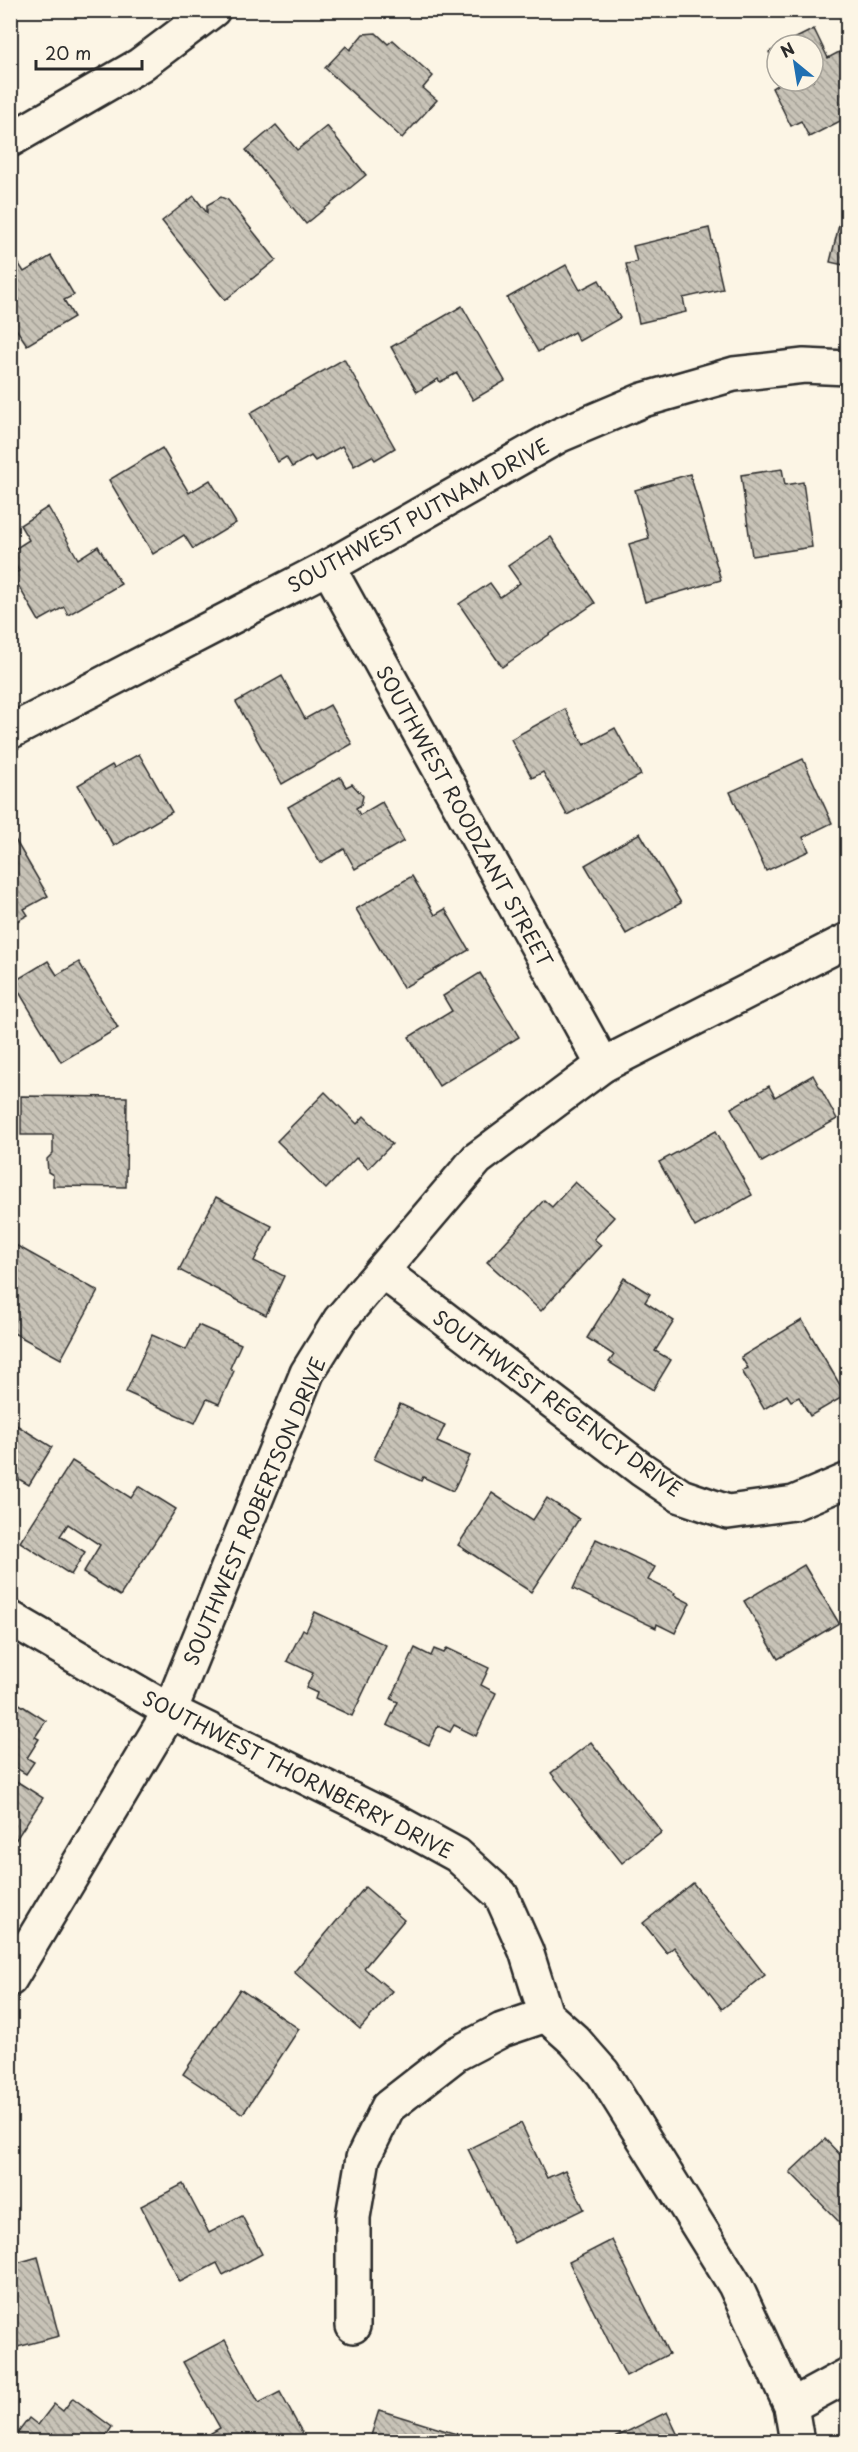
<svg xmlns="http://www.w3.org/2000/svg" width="858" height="2452" font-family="'Playpen Sans',sans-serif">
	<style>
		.building { fill: url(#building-back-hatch); stroke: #2b2b2b; stroke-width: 1.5 }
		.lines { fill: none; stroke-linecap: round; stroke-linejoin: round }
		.minor-casing { stroke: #2b2b2b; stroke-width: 38 }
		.minor { stroke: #fcf5e5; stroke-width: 33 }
		.labels { text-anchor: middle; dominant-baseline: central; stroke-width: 4.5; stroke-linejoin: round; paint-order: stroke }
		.street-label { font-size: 20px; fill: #2b2b2b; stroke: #fcf5e5 }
	</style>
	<defs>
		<pattern id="building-back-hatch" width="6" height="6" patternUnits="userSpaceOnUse" patternTransform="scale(1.5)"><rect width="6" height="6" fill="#c8c3b7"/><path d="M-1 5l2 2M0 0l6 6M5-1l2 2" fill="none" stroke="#a39f95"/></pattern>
	</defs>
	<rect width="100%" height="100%" fill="#fcf5e5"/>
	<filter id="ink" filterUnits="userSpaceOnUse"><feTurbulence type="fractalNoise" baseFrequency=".0167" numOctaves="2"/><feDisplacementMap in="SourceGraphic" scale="12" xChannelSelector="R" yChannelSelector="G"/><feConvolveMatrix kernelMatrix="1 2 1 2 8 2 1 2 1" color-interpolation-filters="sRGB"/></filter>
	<g filter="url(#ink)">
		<g class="building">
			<path d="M814 29 828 58 839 52 848 69V117L809 137 801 121 791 126 772 88 783 81H813V45H782Z"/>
			<path d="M376 33 388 44 393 40 433 76 423 88 437 100 402 138 325 68 346 46 350 50 363 34Z"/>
			<path d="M777 48V69L769 52Z"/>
			<path d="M276 125 297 150 327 126 366 175 306 224 246 150Z"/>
			<path d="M194 196 207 213V205L221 197 228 200 276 260 225 300 162 221Z"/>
			<path d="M846 196 848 197V266L830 262Z"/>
			<path d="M709 228 723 289 683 298 686 312 639 323 626 264 637 262 633 246Z"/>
			<path d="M51 256 74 295 64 300 74 317 27 345 10 320V270L19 264 24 272Z"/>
			<path d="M566 265 580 290 599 280 620 318 579 341 574 332 538 352 507 298Z"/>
			<path d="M462 306 505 381 473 400 457 373 440 382 438 379 417 392 391 347Z"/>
			<path d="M344 359 395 448 375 460 372 456 354 466 342 446 315 461 311 456 292 467 286 457 278 462 250 413Z"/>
			<path d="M162 448 189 493 210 480 236 523 193 549 184 535 153 554 109 480Z"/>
			<path d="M782 469 785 485 803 482 812 547 752 556 741 475Z"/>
			<path d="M690 474 721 580 645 602 629 544 649 538 635 490Z"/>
			<path d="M48 507 78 559 98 546 121 584 68 615 64 607 39 621 12 575 19 571 10 558V552L29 540 20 525Z"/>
			<path d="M551 537 595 603 502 667 459 604 490 583 500 597 520 583 508 566Z"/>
			<path d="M282 676 305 719 330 705 352 744 282 784 236 702Z"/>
			<path d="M565 709 584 745 615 728 641 775 567 815 543 772 532 778 511 739Z"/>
			<path d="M139 754 172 812 114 846 78 785 112 765 114 768Z"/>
			<path d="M803 759 832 823 803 837 809 851 766 871 730 792Z"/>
			<path d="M340 777 346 787 352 784 363 796 361 805 356 808 360 815 382 802 404 841 355 869 344 849 320 863 288 807Z"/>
			<path d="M10 831 48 896 24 909 28 915 10 925Z"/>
			<path d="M640 833 681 903 626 934 585 865Z"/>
			<path d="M412 876 435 915 445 909 469 950 403 988 356 909Z"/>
			<path d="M48 961 57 975 79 962 118 1028 61 1062 13 982Z"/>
			<path d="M480 973 519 1037 439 1086 409 1037 452 1011 443 996Z"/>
			<path d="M813 1075 837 1119 762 1162 731 1108 769 1086 775 1097Z"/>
			<path d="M325 1092 357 1124 364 1116 392 1144 368 1169 357 1157 326 1189 277 1141Z"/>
			<path d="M21 1096 127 1097 126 1187 53 1186V1175L48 1172 47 1159 53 1153V1135H21Z"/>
			<path d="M716 1131 752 1195 695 1227 659 1162Z"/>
			<path d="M575 1182 614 1217 594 1239 601 1245 541 1311 487 1262 544 1200 552 1207Z"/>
			<path d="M216 1197 272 1226 254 1261 284 1276 266 1315 179 1270Z"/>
			<path d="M10 1242 98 1291 61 1359 10 1331V1301L17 1289 10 1286Z"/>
			<path d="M624 1278 650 1294 645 1302 674 1321 655 1351 671 1360 653 1390 609 1362 614 1355 587 1338Z"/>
			<path d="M802 1320 846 1395 810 1416 799 1397 791 1401 787 1395 764 1409 742 1371 748 1368 741 1357Z"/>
			<path d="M198 1325 241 1344 230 1368 234 1371 219 1404 207 1399 195 1423 126 1392 152 1335 186 1350Z"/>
			<path d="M400 1404 445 1425 437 1442 470 1456 453 1491 423 1477 421 1481 374 1459Z"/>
			<path d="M10 1421 52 1447 29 1485 10 1474Z"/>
			<path d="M72 1461 131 1498 139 1486 176 1509 120 1596 83 1573 100 1545 68 1524 60 1536 85 1552 71 1575 20 1542Z"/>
			<path d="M492 1493 533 1520 547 1498 579 1519 531 1592 458 1545Z"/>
			<path d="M596 1539 655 1567 648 1580 675 1593 674 1595 690 1603 675 1633 657 1624 656 1628 573 1589Z"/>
			<path d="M804 1565 839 1623 778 1659 744 1601Z"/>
			<path d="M315 1612 386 1645 352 1716 315 1699 317 1693 306 1688 313 1673 287 1661 303 1629 306 1631Z"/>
			<path d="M415 1648 431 1656 434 1649 444 1653 447 1648 489 1668 481 1685 496 1693 476 1736 454 1725 450 1732 438 1726 429 1745 387 1725 398 1702 391 1699Z"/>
			<path d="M10 1698 46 1721 35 1737 39 1739 27 1758 34 1762 26 1774 13 1766 10 1771Z"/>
			<path d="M591 1742 662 1832 622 1863 551 1773Z"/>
			<path d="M10 1777 43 1798 13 1844 10 1842Z"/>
			<path d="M693 1883 765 1975 722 2009 674 1947 667 1953 643 1923Z"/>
			<path d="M365 1887 404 1920 364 1968 392 1991 360 2029 294 1972Z"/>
			<path d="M240 1989 299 2029 243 2114 183 2074Z"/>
			<path d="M521 2123 547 2178 565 2170 584 2209 514 2243 468 2149Z"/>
			<path d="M825 2139 848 2163V2231L790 2172Z"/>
			<path d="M183 2184 209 2233 242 2216 262 2254 223 2275 217 2263 180 2282 141 2206Z"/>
			<path d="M612 2240 669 2354 626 2376 569 2262Z"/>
			<path d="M13 2248 17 2263 38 2257 59 2336 10 2349V2249Z"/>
			<path d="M225 2340 259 2403 280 2392 304 2436 294 2442H216L211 2433 220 2428 183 2362Z"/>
			<path d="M73 2398 112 2427 102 2442H11L29 2418 38 2425 54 2404 63 2411Z"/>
			<path d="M379 2410 482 2442H369Z"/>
			<path d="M667 2412 681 2442H619L616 2437Z"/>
		</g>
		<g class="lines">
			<g class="minor-casing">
				<g id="minor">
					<path d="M10 140 140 65 213 10"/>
					<path d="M328 567 603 1065"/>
					<path d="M10 732 328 567 560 435 643 400 734 374 804 366 848 368"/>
					<path d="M382 1271 641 1469 681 1496 728 1512 794 1503 848 1480"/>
					<path d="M10 1618 170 1711 395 1821 457 1855 501 1895 526 1951 546 2015 574 2040 603 2073 735 2285 791 2406 797 2442"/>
					<path d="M10 1979 170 1711 307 1373 340 1320 477 1159 603 1065 848 940"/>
					<path d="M353 2326V2217L363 2158 388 2107 456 2054 502 2030 546 2015"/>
					<path d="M791 2406 848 2375"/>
				</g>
			</g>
			<use href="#minor" class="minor"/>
		</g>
	</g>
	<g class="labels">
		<g class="street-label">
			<text transform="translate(418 515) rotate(-29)">SOUTHWEST PUTNAM DRIVE</text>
			<text transform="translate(465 816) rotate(61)">SOUTHWEST ROODZANT STREET</text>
			<text transform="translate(558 1403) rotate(36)">SOUTHWEST REGENCY DRIVE</text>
			<text transform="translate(254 1511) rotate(-67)">SOUTHWEST ROBERTSON DRIVE</text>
			<text transform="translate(298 1774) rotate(27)">SOUTHWEST THORNBERRY DRIVE</text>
		</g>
	</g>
	<rect width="858" height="2452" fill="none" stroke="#fcf5e5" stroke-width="36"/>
	<rect x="18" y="18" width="822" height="2416" fill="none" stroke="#2b2b2b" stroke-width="2" filter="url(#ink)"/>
	<g transform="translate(795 63) rotate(330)"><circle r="28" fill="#fcf5e5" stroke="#a8a49b" stroke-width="1.5"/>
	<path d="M0-4.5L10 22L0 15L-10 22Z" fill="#1f6fb2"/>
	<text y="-9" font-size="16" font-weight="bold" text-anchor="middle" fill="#2b2b2b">N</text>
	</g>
	<path d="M36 60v9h106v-9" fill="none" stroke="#2b2b2b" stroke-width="3"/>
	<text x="45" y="60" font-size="18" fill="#2b2b2b" stroke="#fcf5e5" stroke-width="4.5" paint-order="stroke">20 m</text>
</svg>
